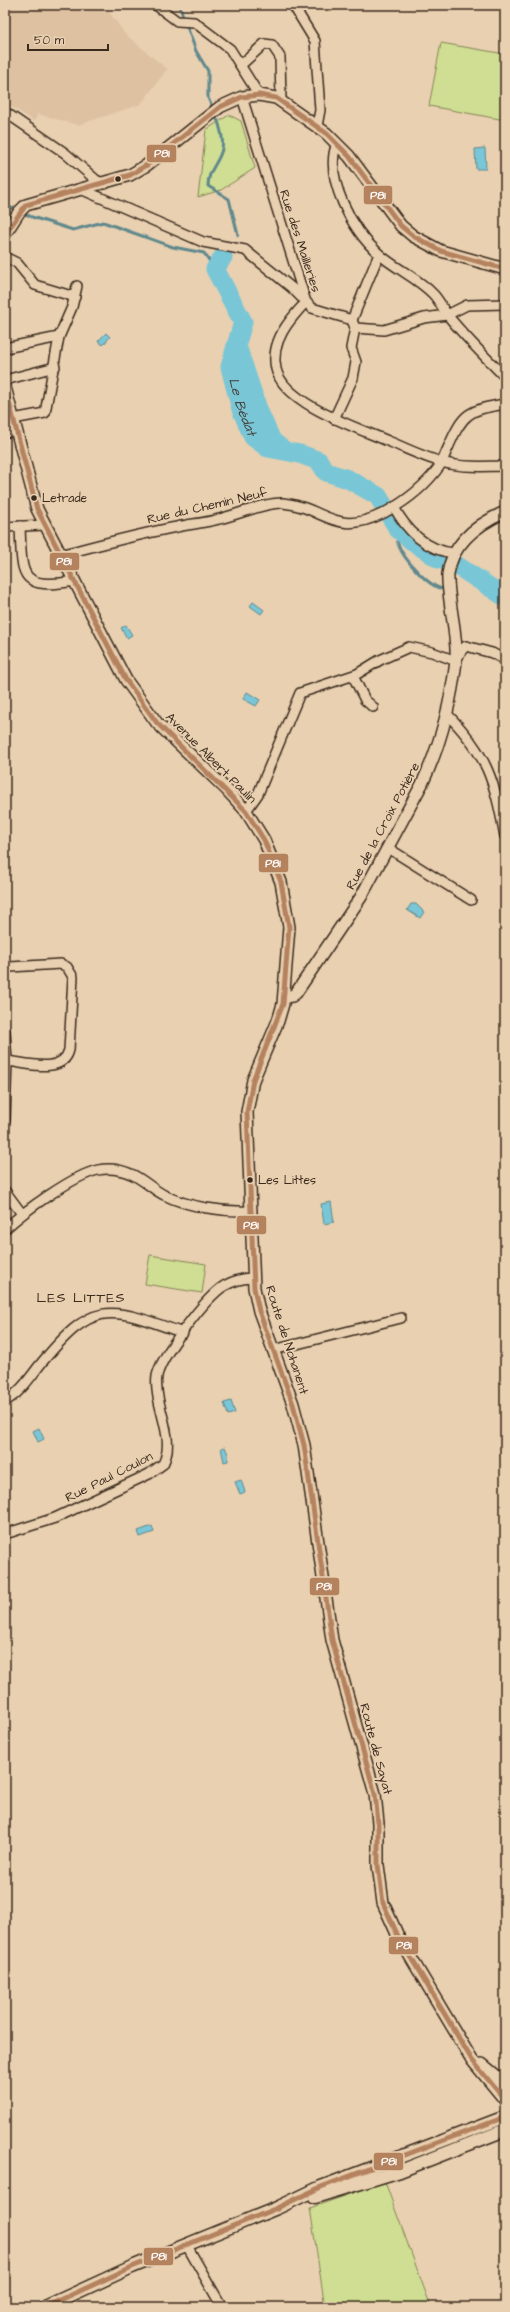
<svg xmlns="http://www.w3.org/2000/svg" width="510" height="2312" font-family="'Architects Daughter',sans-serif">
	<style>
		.built { fill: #dec1a1 }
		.green { fill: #cfde92; stroke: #858458 }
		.water { fill: #79c6d7; stroke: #60888d }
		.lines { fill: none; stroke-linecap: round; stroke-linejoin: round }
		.stream { stroke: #60888d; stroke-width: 3 }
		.river { stroke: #79c6d7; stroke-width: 19 }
		.minor-casing { stroke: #3b2a1e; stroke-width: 12 }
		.tertiary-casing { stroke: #3b2a1e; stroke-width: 14 }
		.secondary-casing { stroke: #3b2a1e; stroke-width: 15 }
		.minor { stroke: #e8d0b0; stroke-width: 9 }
		.tertiary { stroke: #e8d0b0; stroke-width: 11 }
		.secondary { stroke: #e8d0b0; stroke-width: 12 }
		.bus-1-casing { stroke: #e8d0b0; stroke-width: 8 }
		.bus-1 { stroke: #b5825e; stroke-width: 5 }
		.bus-dot { fill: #3b2a1e; stroke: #e8d0b0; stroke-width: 1.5 }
		.labels { text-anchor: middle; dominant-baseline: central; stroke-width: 4; stroke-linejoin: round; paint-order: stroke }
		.bus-label { font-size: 12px; fill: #3b2a1e; stroke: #e8d0b0; text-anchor: start }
		.street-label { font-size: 13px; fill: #3b2a1e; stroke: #e8d0b0 }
		.water-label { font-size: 14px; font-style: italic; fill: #44413a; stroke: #e8d0b0 }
		.neighbourhood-label { font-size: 14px; letter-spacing: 1px; fill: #3b2a1e; stroke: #e8d0b0 }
		.line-badge { stroke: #e8d0b0; stroke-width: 1.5 }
		.badge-label { font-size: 11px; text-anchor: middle; font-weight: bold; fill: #fff }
	</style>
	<rect width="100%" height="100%" fill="#e8d0b0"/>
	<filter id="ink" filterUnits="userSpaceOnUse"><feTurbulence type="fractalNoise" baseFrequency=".025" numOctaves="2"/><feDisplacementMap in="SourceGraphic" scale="8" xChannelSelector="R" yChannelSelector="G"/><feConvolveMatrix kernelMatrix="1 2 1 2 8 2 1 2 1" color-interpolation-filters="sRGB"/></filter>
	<g filter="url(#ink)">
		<path class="built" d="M5 5H104L125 34 167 69 141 104 78 125 38 114 34 121 5 102Z"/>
		<g class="green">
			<path d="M441 43 505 54V120L429 106Z"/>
			<path d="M229 115 241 121 255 168 221 190 198 197 206 130Z"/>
			<path d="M150 1255 206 1264 202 1293 145 1284Z"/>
			<path d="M385 2182 431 2307H325L310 2208Z"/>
		</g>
		<g class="water">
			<path d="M485 148 486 169H476L475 149Z"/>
			<path d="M106 333 110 337 103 345 98 341Z"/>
			<path d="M253 602 264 610 261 614 250 606Z"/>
			<path d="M126 625 132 635 127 638 121 628Z"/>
			<path d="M247 692 260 700 256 706 243 699Z"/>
			<path d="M411 904H416L424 912 420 918 407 910Z"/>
			<path d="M331 1202 334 1222 324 1224 321 1204Z"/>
			<path d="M231 1401 235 1413 228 1415 224 1403Z"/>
			<path d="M39 1428 44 1439 38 1442 33 1431Z"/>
			<path d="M225 1447 228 1454V1461L224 1462 221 1448Z"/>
			<path d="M241 1480 245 1492 240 1494 235 1482Z"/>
			<path d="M152 1526 154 1532 140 1537 138 1531Z"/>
		</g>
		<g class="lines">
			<g class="stream">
				<path d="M179 5 196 51 208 71V98L213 109"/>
				<path d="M215 114C220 125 226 144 220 155 215 167 208 172 208 186L229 199 238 235"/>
				<path d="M5 205 32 217 73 230 103 222 173 247 204 253 215 269"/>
				<path d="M398 529C397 534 397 539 398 544 403 558 430 590 446 589"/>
			</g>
			<g class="river">
				<path id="s1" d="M223 257 215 269 243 322 230 367 241 409 253 437 268 448 300 454 319 461 326 472 348 479 378 496 398 529 412 541 439 559 453 563 505 597"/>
				<path d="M237 346 259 412 272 441 284 450"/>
			</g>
			<g class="minor-casing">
				<g id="minor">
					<path d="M293 5 315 41 320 110 317 126"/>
					<path d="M157 6 177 21 194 22 230 49 259 95"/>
					<path d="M241 65 264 44 272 45 280 57 281 101"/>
					<path d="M242 97 305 299"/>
					<path d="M5 112 65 153 96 180 105 184"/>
					<path d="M337 143C323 178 353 231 379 254 396 269 418 278 433 294 440 301 443 310 449 317 466 338 486 358 505 377"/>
					<path d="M83 190 203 242 245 250 292 288 312 308 352 320 355 328 351 348 356 362 353 378 334 419"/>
					<path d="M5 257 17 263 35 285 75 297"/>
					<path d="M306 302C289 320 270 342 276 369 284 404 358 428 388 441 408 449 429 460 450 464 468 468 487 466 505 466"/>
					<path d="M352 320 379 254"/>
					<path d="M355 328 384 330 424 318 447 315 467 305 505 304"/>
					<path d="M5 348 59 337"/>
					<path d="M5 380 55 367"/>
					<path d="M13 419 45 413 59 337 72 307 77 286"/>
					<path d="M5 433 16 430"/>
					<path d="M394 507C406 530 427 551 454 553"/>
					<path d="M20 526C22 574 18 591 74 581"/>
					<path d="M5 527 44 525"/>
					<path d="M60 555C99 545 138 534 177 527 191 524 205 523 219 519 237 515 266 502 283 503 325 507 334 538 384 513 405 502 425 486 439 467 443 461 445 454 448 448 463 413 468 410 505 404"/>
					<path d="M353 676 365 700 373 707"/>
					<path d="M446 713C488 755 494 780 505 836"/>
					<path d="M246 811 258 794 300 693 357 674 380 660 409 647 432 652 456 661 461 651 466 646 492 653 505 660"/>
					<path d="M388 848 471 900"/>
					<path d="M5 970 10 967 61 964 67 967 73 977 69 1050C63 1075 26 1063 7 1061"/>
					<path d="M5 1031 7 1061 5 1120"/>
					<path d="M5 1191 22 1214"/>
					<path d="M5 1229C23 1212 74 1175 98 1170 108 1168 120 1169 131 1174 143 1179 152 1189 164 1195 188 1207 223 1212 250 1211"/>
					<path d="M273 1350 401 1318"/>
					<path d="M5 1401C19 1394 29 1379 39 1366 93 1300 106 1305 183 1333"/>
					<path d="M5 1534 55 1518 149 1474 163 1464C177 1437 153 1405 157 1376 161 1356 206 1297 224 1286 233 1281 242 1278 253 1278"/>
					<path d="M186 2244 222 2307"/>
				</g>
			</g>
			<g class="tertiary-casing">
				<g id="tertiary">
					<path d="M5 234 19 212 26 205 130 175 147 165 220 107 242 97 259 95 276 98 326 133 349 156 401 226 413 236 441 251 505 269"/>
					<path d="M5 387 37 509 126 680 157 723 226 789 246 811 264 840 281 882 289 927 283 1004 278 1021 253 1080 247 1112 254 1288 259 1311 293 1404 304 1445 332 1640 375 1794 378 1823V1865L383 1903 398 1936 472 2060 505 2100"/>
					<path d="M284 997 292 996 296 993 361 897 422 784C440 746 451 703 456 661 457 649 455 639 454 628 452 614 447 586 448 574 452 543 478 524 505 512"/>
					<path d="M482 2064 505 2083"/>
				</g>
			</g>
			<g class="secondary-casing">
				<g id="secondary">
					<path d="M315 2197 400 2171 505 2130"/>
					<path d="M45 2307 132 2267 277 2208 321 2187 505 2117"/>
				</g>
			</g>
			<use href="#minor" class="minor"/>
			<use href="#tertiary" class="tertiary"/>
			<use href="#secondary" class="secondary"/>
			<g class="bus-1-casing">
				<g id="bus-1">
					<path d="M5 234 26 205 130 175 147 165 220 107 242 97 259 95 276 98 326 133 349 156 401 226 413 236 441 251 505 269"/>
					<path d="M5 387 37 509 126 680 157 723 246 811 264 840 281 882 289 927 283 1004 253 1080 247 1112 254 1288 259 1311 293 1404 304 1445 332 1640 375 1794 378 1823V1865L383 1903 398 1936 472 2060 505 2100"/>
					<path d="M45 2307 132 2267 277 2208 321 2187 505 2117"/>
				</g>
			</g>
			<use href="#bus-1" class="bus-1"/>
		</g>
	</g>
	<g class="bus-dot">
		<circle cx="118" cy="179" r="3.5"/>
		<circle cx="34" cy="498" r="3.5"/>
		<circle cx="250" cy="1180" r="3.5"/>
	</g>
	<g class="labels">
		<g class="bus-label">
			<text x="42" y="498">Letrade</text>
			<text x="258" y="1180">Les Littes</text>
		</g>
		<g class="street-label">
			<text transform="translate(300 241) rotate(72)">Rue des Mailleries</text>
			<text transform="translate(207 506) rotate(-13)">Rue du Chemin Neuf</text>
			<text transform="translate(211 758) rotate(45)">Avenue Albert Paulin</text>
			<text transform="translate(383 826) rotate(-62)">Rue de la Croix Potière</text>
			<text transform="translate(287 1340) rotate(72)">Route de Nohanent</text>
			<text transform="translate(109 1477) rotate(-27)">Rue Paul Coulon</text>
			<text transform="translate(376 1749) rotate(75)">Route de Sayat</text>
		</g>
		<g class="water-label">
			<text stroke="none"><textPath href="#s1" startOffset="163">Le Bédat</textPath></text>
		</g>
		<g class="neighbourhood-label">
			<text x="81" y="1298">LES LITTES</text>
		</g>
	</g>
	<g class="line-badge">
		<rect x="146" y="144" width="31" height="19" rx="4" fill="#b5825e"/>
		<rect x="363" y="185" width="30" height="20" rx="4" fill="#b5825e"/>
		<rect x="49" y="552" width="31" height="19" rx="4" fill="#b5825e"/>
		<rect x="258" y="853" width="31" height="20" rx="4" fill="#b5825e"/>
		<rect x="236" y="1215" width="31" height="20" rx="4" fill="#b5825e"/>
		<rect x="309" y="1577" width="31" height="19" rx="4" fill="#b5825e"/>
		<rect x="388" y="1936" width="31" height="19" rx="4" fill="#b5825e"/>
		<rect x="373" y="2152" width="31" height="19" rx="4" fill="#b5825e"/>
		<rect x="143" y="2247" width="31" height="19" rx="4" fill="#b5825e"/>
	</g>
	<g class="badge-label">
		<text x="162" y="157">P81</text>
		<text x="378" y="199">P81</text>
		<text x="64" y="565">P81</text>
		<text x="273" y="867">P81</text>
		<text x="251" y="1229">P81</text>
		<text x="324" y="1590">P81</text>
		<text x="404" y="1949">P81</text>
		<text x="389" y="2165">P81</text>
		<text x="159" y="2260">P81</text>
	</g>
	<rect width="510" height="2312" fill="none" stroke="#e8d0b0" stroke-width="20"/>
	<rect x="10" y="10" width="490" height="2292" fill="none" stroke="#3b2a1e" stroke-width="1.5" filter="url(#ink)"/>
	<path d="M28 44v6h80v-6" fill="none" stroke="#3b2a1e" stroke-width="2"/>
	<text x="34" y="44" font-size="12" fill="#3b2a1e" stroke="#e8d0b0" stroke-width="3" paint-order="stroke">50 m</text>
</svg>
